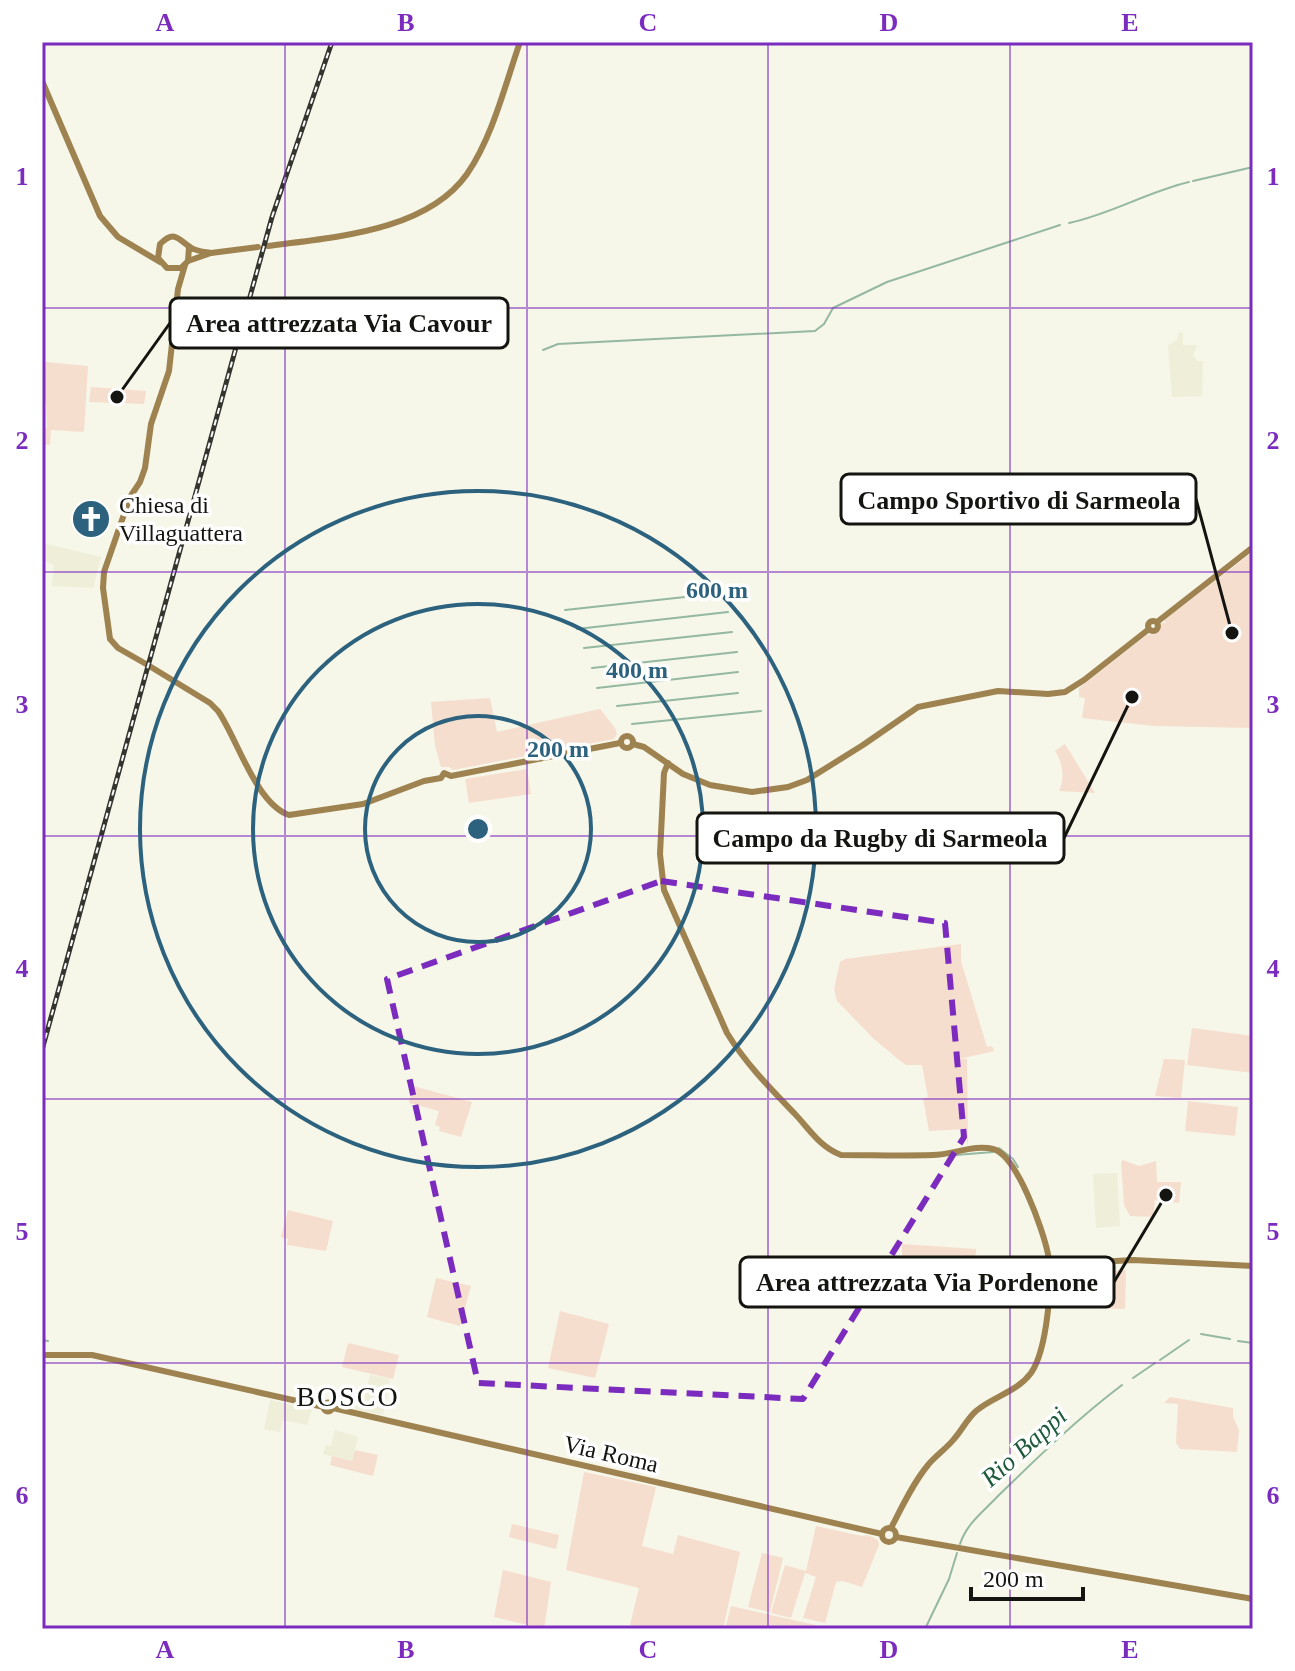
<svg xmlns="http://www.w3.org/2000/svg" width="1295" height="1671" font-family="Georgia,serif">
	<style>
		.built { fill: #eeeed9 }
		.green { fill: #f6dece }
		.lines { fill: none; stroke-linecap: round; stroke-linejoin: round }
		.stream { stroke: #94b8a1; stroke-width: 2 }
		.secondary { stroke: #9e8250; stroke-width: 6 }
		.rail-casing { stroke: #353530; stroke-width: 5 }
		.rail { stroke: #fff; stroke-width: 2; stroke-dasharray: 6; stroke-linecap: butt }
		.marked { fill: none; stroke: #7b2cbf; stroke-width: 6; stroke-dasharray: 16 10; stroke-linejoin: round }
		.grid { fill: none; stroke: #7b2cbf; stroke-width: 2; stroke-opacity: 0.55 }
		.ring { fill: none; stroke: #2c627e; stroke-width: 4 }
		.labels { text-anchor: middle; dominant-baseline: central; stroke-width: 7; stroke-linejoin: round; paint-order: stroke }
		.poi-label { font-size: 24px; fill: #141410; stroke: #fff; text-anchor: start }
		.street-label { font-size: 24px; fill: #141410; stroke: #fff }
		.water-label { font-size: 26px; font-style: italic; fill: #1d593a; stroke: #fff }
		.quarter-label { font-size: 28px; letter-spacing: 2px; fill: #141410; stroke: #fff }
		.centre { fill: #2c627e; stroke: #fff; stroke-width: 4 }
		.ring-label { font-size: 24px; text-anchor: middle; font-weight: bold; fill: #2c627e; stroke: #fff; stroke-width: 7; stroke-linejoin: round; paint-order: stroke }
		.leader { fill: none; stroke: #141410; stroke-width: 3 }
		.callout-dot { fill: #141410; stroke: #fff; stroke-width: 3 }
		.callout { fill: #fff; stroke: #141410; stroke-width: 3 }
		.callout-label { font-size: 26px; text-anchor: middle; font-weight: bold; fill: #141410 }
		.neatline { fill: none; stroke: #7b2cbf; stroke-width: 3 }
		.grid-label { font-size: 26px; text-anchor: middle; font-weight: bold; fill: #7b2cbf }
	</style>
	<rect width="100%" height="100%" fill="#f6f6e9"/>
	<g class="built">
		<path d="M1179 332 1183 333V345H1197L1193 355 1197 361H1203L1202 396 1172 397 1168 345 1177 340Z"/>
		<path d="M42 543 101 557 93 588 52 586 54 565 42 560Z"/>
		<path d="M1117 1173 1120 1226 1096 1228 1093 1174Z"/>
		<path d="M370 1375 390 1379 383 1415 355 1409 360 1387 367 1388Z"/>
		<path d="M270 1400 312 1409 307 1425 283 1420 280 1432 264 1429Z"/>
		<path d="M335 1430 358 1437 352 1461 323 1454 326 1445 331 1446Z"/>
	</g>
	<g class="green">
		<path d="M46 362 88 366 84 432 51 430 50 445 43 444 44 429 47 427 46 402 42 397Z"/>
		<path d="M91 387 146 391 144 404 89 402Z"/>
		<path d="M1253 552V728L1154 726 1082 718 1085 698 1079 697V688L1147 635 1155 634 1160 630 1162 623H1166L1164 620Z"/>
		<path d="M490 698 497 732 600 709 615 728 617 734 614 739 453 770 449 767H441L435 746 431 702Z"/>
		<path d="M1065 744 1095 793 1059 791C1065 779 1063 763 1055 751Z"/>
		<path d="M527 769 531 794 469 803 465 779Z"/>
		<path d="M961 944V961L987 1047 992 1046 994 1051 959 1059H967L968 1146 964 1129 929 1131 923 1098 928 1097 922 1065H906L898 1059 874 1039 837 1001 834 989 840 962 845 959Z"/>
		<path d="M1192 1028 1253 1036V1073L1187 1065Z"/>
		<path d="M1164 1059 1185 1060 1181 1098 1155 1096Z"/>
		<path d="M413 1086 472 1102 461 1137 439 1131 440 1127 435 1125 439 1111 409 1103Z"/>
		<path d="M1188 1101 1238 1107 1235 1136 1185 1131Z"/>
		<path d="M1123 1160 1139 1166 1156 1161 1157 1182H1181L1179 1203 1155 1200 1153 1217 1130 1216 1124 1205 1121 1162Z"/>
		<path d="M288 1210 333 1221 326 1251 287 1245 288 1239 281 1237Z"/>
		<path d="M902 1244 976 1249 973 1295 895 1277 902 1263Z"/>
		<path d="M1126 1270 1125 1309 1096 1308 1095 1272Z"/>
		<path d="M436 1278 471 1286 460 1326 427 1317Z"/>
		<path d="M560 1311 609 1324 595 1378 548 1368Z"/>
		<path d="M348 1343 399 1355 393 1379 342 1367Z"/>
		<path d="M1170 1397 1233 1408V1417L1239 1430 1237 1452 1180 1449 1176 1443 1178 1404 1164 1403Z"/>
		<path d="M355 1450 378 1455 373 1476 330 1465 332 1456 352 1461Z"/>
		<path d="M584 1472 656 1487 642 1546 673 1554 678 1535 740 1552 723 1629H657L630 1625 639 1588 566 1570Z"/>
		<path d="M512 1524 559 1535 556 1549 509 1537Z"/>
		<path d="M816 1526 862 1536 868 1535 878 1540 879 1545 862 1587 843 1581 836 1582 825 1623 803 1618 816 1577 805 1573 791 1618 771 1613 785 1565 806 1571Z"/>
		<path d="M762 1553 783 1558 770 1612 748 1607Z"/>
		<path d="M503 1570 551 1582 544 1629 494 1617Z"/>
		<path d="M731 1606 833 1629H725Z"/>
	</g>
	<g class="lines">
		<g class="stream">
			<path d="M1193 181 1253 167"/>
			<path d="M1069 223C1111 214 1147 192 1189 182"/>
			<path d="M543 350 558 344 815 331 824 324 833 308 887 282 1060 225"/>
			<path d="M565 610 722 593"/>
			<path d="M577 629 728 612"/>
			<path d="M584 648 732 632"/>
			<path d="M592 668 737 652"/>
			<path d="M597 688 738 672"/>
			<path d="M617 706 738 693"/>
			<path d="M632 724 761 711"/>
			<path d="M999 1148 1013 1159 1018 1167"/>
			<path d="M956 1155 993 1152"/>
			<path d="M1201 1334 1230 1339"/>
			<path d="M42 1340 48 1341"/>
			<path d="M1238 1341 1253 1343"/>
			<path d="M1160 1360 1189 1340"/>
			<path d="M1133 1378 1155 1363"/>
			<path d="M960 1544C967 1523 983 1512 998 1496 1038 1457 1077 1419 1122 1385"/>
			<path d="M925 1629 949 1579 957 1553"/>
		</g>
		<g class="secondary">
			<path d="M42 81 100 216 118 237 160 262"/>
			<path d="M268 246C333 237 426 232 467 174 493 136 505 85 520 42"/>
			<path d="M189 247 188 261 181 268H167L158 258 160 244C174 230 177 238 190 247 195 251 205 252 211 253"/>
			<path d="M188 261 211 253 258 247"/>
			<circle cx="1153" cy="626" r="5"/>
			<path d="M1157 622 1253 547"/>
			<path d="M146 664 118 648 110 639 103 588 104 572 130 497 140 482 145 468 151 424 169 371 178 289 185 265"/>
			<path d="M151 667 210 703 218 711C237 738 256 804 289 815L363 804 424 781 441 778 444 773 451 776 620 743"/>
			<circle cx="627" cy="742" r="6"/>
			<path d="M633 744 644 747 683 774 710 785 752 792 788 787 807 780 863 745 918 707 998 691 1048 694 1065 692 1084 680 1149 629"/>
			<path d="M668 763 664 773 660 854 664 890 727 1033C746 1064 770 1088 795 1114 810 1130 820 1147 841 1155 872 1155 902 1156 933 1155 952 1155 975 1144 993 1149 1017 1155 1043 1230 1048 1254 1053 1282 1047 1350 1031 1373 1017 1392 994 1396 976 1411 967 1419 962 1430 954 1439 946 1449 935 1456 928 1465 913 1483 902 1507 891 1528"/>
			<path d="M1048 1265 1133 1260 1253 1266"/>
			<path d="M42 1355H92L324 1407"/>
			<circle cx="328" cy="1407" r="4.5"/>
			<path d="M333 1408 882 1534"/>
			<circle cx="889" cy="1535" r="7"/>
			<path d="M896 1537 1253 1599"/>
		</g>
		<g class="rail-casing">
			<path id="rail" d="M42 1050 272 217 332 42"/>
		</g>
		<use href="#rail" class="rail"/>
	</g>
	<path class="marked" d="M661 881 945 923 964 1137 803 1399 478 1383 387 979Z"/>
	<path class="grid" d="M285 42V1629M527 42V1629M768 42V1629M1010 42V1629M42 308H1253M42 572H1253M42 836H1253M42 1099H1253M42 1363H1253"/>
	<g class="ring">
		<circle cx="478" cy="829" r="113"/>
		<circle cx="478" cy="829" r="225"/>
		<circle cx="478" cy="829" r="338"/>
	</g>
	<defs>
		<g id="church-disc" transform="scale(2)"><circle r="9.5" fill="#2c627e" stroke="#fff"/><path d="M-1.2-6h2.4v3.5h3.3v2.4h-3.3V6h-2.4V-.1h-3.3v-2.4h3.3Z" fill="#fff"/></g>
	</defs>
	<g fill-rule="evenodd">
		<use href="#church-disc" x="91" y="519"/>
	</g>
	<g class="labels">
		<g class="poi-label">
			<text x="119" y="505">Chiesa di<tspan x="119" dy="28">Villaguattera</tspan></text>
		</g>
		<g class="street-label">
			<text transform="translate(611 1454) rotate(13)">Via Roma</text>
		</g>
		<g class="water-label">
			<text transform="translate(1024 1447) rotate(-42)">Rio Bappi</text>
		</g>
		<g class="quarter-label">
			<text x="348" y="1396">BOSCO</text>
		</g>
	</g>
	<circle cx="478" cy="829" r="12" class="centre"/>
	<g class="ring-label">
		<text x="717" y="598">600 m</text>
		<text x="637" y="678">400 m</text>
		<text x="558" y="757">200 m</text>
	</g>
	<path class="leader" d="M117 397L170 323M1232 633L1196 499M1132 697L1064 838M1166 1195L1114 1282"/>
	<g class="callout-dot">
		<circle cx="117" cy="397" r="8"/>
		<circle cx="1232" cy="633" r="8"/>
		<circle cx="1132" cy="697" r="8"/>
		<circle cx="1166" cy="1195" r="8"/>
	</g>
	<g class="callout">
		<rect x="170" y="298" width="338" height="50" rx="8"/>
		<rect x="841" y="474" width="355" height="50" rx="8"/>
		<rect x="697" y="813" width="367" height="50" rx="8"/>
		<rect x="740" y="1257" width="374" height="50" rx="8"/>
	</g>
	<g class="callout-label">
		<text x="339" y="332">Area attrezzata Via Cavour</text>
		<text x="1019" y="509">Campo Sportivo di Sarmeola</text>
		<text x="880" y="847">Campo da Rugby di Sarmeola</text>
		<text x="927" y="1291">Area attrezzata Via Pordenone</text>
	</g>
	<rect width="1295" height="1671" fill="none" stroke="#ffffff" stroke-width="88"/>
	<path d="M971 1587v12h112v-12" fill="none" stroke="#141410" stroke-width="4"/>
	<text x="983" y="1587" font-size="24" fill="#141410" stroke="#ffffff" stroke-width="6" paint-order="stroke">200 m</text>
	<rect x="44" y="44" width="1207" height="1583" class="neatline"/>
	<g class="grid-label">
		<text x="165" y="31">A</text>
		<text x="406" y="31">B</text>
		<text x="648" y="31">C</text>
		<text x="889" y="31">D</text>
		<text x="1130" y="31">E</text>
		<text x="22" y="185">1</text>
		<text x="1273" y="185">1</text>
		<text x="22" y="449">2</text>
		<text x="1273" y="449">2</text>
		<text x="22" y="713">3</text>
		<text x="1273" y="713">3</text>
		<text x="22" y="977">4</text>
		<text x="1273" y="977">4</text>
		<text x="22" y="1240">5</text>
		<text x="1273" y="1240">5</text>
		<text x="22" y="1504">6</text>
		<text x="1273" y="1504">6</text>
		<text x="165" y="1658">A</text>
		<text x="406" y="1658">B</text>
		<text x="648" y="1658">C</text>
		<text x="889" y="1658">D</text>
		<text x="1130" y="1658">E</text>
	</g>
</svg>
